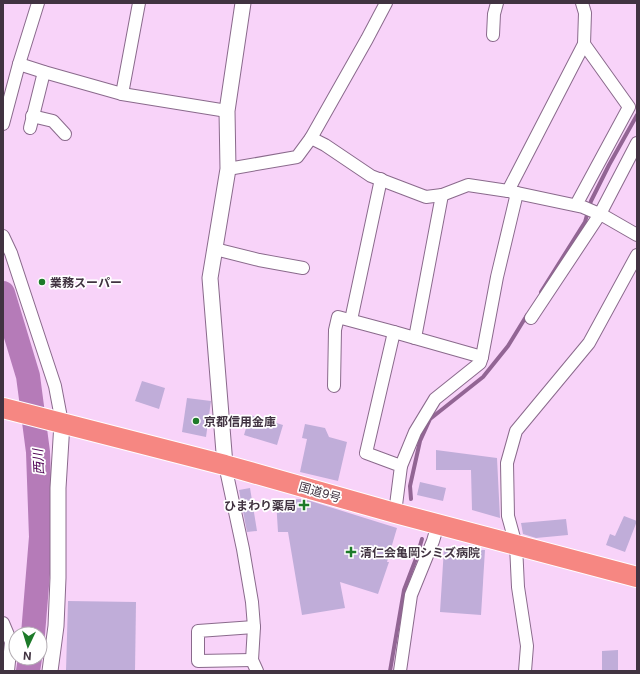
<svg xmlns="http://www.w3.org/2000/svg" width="640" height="674" font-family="Inter,'Noto Sans JP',sans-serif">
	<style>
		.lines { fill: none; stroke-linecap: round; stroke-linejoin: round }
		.stream { stroke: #926594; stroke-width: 4 }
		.river { stroke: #b57bb8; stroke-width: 24 }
		.building { fill: #c0add9 }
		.minor-casing { stroke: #8a6a8c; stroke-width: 14 }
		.tertiary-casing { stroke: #8a6a8c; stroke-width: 17 }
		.trunk-casing { stroke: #fff; stroke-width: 22 }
		.minor { stroke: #fff; stroke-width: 12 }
		.tertiary { stroke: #fff; stroke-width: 15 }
		.trunk { stroke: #f68782; stroke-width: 20 }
		.poi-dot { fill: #1d7a29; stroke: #fff; stroke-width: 1.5 }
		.labels { text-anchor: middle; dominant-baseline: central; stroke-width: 3.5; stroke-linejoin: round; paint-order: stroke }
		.poi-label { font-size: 12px; font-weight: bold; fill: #413341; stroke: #fff; text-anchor: start }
		.street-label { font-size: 12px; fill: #413341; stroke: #fff }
		.water-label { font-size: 13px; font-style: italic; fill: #4f0255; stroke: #fff }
	</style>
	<rect width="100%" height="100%" fill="#f8d3f9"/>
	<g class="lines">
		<g class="stream">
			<path d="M541 292 585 222 591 201 609 165 637 115"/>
			<path d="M411 499 410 486 420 441 430 419 483 377 508 346 527 315"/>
			<path d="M390 671 404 590 417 556 422 539"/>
		</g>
		<g class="river">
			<path d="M3 293 28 376 38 452 41 537 33 634"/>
			<path d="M28 671 30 658"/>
		</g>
	</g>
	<g class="building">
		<path d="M142 381 165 388 159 409 135 401Z"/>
		<path d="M187 398 211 401 206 437 182 432Z"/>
		<path d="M250 415 283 425 277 445 244 435Z"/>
		<path d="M305 424 325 428 329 437 347 442 338 481 300 472 307 439 302 438Z"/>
		<path d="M436 450 497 458 500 518 472 510 471 470H436Z"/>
		<path d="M420 482 446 488 443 501 417 495Z"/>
		<path d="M250 488 257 531 247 532 239 490Z"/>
		<path d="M304 499 397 528 387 562H389L378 594 340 582 345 608 302 615 288 532H278L276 500Z"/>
		<path d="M624 516 637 521 625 552 606 545 610 534 615 536Z"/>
		<path d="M566 519 568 535 536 538 523 534 521 523Z"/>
		<path d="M444 548 485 550 481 615 440 612Z"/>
		<path d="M68 601 136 602 135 671H66Z"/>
		<path d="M618 650V671H602V651Z"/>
	</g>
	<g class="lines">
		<g class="minor-casing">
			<g id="minor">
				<path d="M493 35 494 14 497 3"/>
				<path d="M19 64 44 72 122 94 227 111"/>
				<path d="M122 94 139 3"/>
				<path d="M32 116 53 121 65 134"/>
				<path d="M3 124 19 64 38 3"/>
				<path d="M30 128 44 72"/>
				<path d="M311 138 325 145 371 176 426 197 442 195 468 185 508 191 583 207 604 216 637 235"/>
				<path d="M228 169 297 157 311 138 367 39 386 3"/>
				<path d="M508 191 584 44 585 13 582 3"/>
				<path d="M576 205 629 107 584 44"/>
				<path d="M3 236 11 253 55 386 62 423"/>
				<path d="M215 249 259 260 303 268"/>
				<path d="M531 318 600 214 637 143"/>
				<path d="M351 320 381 179"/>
				<path d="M415 338 482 357"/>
				<path d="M334 386 335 330 338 317 394 332"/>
				<path d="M225 465 243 549 252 602 254 627 252 660 257 671"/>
				<path d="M401 466 415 432 435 399 480 363 482 357 497 277 517 193"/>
				<path d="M395 513 401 466 366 453 394 332 415 338 442 195"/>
				<path d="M3 623 11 642 8 671"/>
				<path d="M252 660 198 661V631L254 627"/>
				<path d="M400 671 411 595 433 541 438 524"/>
				<path d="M525 671 527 646 518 587 516 545 508 516 507 463 516 431 589 343 637 255"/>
			</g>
		</g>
		<g class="tertiary-casing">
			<g id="tertiary">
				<path d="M225 465 210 278 228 169 227 111 243 3"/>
				<path d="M50 671 56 626 58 578V488L62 423"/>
			</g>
		</g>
		<g class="trunk-casing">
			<path id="trunk" d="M3 408 225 465 395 513 637 577"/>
		</g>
		<use href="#minor" class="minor"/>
		<use href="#tertiary" class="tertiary"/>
		<use href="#trunk" class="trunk"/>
	</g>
	<g class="poi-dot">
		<circle cx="42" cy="282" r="4"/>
		<circle cx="196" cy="421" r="4"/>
		<path d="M302 499h4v4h4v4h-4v4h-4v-4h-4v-4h4z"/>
		<path d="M349 546h4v4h4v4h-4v4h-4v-4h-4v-4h4z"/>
	</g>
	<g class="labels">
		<g class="poi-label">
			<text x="50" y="282">業務スーパー</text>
			<text x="204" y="421">京都信用金庫</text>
			<text x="296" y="505" text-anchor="end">ひまわり薬局</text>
			<text x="360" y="552">清仁会亀岡シミズ病院</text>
		</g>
		<g class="street-label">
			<text transform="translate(320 492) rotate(16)">国道9号</text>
		</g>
		<g class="water-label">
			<text transform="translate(38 462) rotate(-93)">西川</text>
		</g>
	</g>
	<rect width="640" height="674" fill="none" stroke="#413341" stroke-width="8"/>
	<g transform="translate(28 646) rotate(184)"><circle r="19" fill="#ffffff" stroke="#b3adb3"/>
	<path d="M0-3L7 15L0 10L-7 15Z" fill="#1d7a29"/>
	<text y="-6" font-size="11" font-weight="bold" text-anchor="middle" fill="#413341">N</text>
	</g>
</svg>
